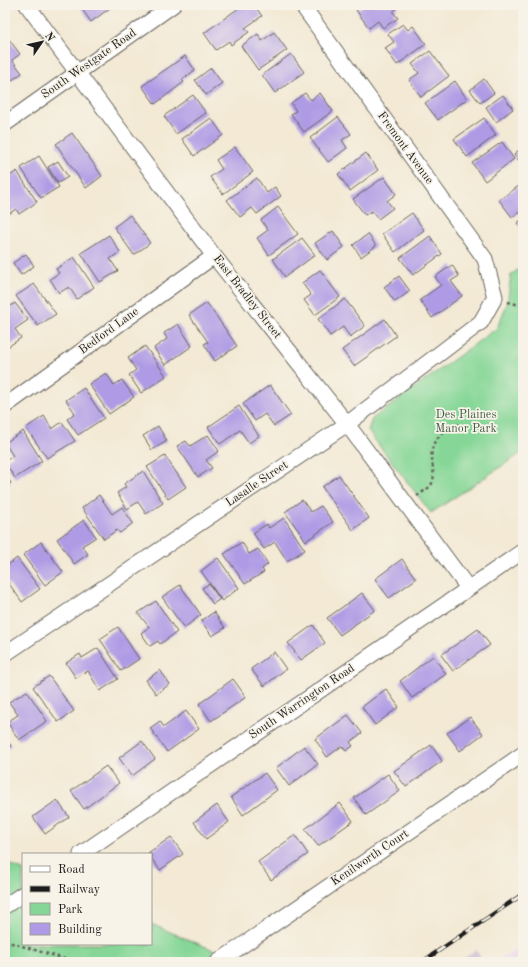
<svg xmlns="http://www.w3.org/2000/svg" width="528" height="967" font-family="'Old Standard TT',serif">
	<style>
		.built { fill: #ebd1eb }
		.industrial { fill: #cbbfd5 }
		.green { fill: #86d797; stroke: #517a5a }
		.building { fill: #af9be5 }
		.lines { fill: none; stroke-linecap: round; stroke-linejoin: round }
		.minor-casing { stroke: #67645c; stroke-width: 17 }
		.path { stroke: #67645c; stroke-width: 2.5; stroke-dasharray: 3 3; stroke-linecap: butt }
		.minor { stroke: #fff; stroke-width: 15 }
		.rail-casing { stroke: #1c1c1c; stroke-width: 4.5 }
		.rail { stroke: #f7f3e8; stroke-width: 3; stroke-dasharray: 9; stroke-linecap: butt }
		.labels { text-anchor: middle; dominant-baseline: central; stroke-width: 3.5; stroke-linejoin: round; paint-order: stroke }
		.street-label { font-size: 12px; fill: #1c1c1c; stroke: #f7f3e8 }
		.park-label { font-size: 12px; fill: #415d47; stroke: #f7f3e8 }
	</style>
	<rect width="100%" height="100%" fill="#f7f3e8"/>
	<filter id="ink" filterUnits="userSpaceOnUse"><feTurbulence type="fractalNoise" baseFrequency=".025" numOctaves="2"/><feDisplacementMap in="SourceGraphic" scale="8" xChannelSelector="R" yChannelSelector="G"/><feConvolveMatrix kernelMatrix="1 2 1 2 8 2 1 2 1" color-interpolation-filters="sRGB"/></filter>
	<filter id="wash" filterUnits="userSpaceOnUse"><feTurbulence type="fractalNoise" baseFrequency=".012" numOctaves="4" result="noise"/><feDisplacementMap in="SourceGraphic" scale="16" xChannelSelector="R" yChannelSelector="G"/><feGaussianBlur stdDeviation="0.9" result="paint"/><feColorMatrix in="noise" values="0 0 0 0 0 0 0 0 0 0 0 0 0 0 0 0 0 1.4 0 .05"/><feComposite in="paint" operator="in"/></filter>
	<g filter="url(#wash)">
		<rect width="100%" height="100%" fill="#f3e9d4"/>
		<path class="built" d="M523 944V962H496Z"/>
		<path class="industrial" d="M476 950 484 962H458Z"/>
		<g class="green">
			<path d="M523 266V452L431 513 368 431 372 419 497 328 507 304 511 275Z"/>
			<path d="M5 863 23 870V944H151V924L242 962H5Z"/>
		</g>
		<g id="blocks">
			<g class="building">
				<path d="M79 5H114L91 22Z"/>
				<path d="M243 5H254L262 16 245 28 249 32 231 45 229 41 216 50 204 33Z"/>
				<path d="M364 5H396L398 7 393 12 398 18 383 28 378 21 369 28 356 10Z"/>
				<path d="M403 24 408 30 413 26 426 44 397 65 385 48 394 42 388 34Z"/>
				<path d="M274 32 287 50 258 70 241 46 258 34 262 41Z"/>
				<path d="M5 34 20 54 12 60 22 73 5 85Z"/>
				<path d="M430 51 449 76 421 97 409 80 419 73 412 64Z"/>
				<path d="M291 54 304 72 275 93 262 75Z"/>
				<path d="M185 56 195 70 182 80 184 82 155 104 142 86Z"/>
				<path d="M211 68 222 83 206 95 195 80Z"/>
				<path d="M484 79 494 93 480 103 470 90Z"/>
				<path d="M455 81 467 99 438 120 425 103Z"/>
				<path d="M305 93 311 100 320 93 333 111 304 132 291 114 296 111 291 103Z"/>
				<path d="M193 95 206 113 176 134 164 116Z"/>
				<path d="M503 95 513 109 496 122 486 107Z"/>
				<path d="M338 117 351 134 342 140 347 148 328 162 310 138Z"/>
				<path d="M211 118 223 135 194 156 182 139Z"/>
				<path d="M484 118 496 135 467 157 454 139Z"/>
				<path d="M72 133 102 176 86 188 56 144Z"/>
				<path d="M502 142 514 159 485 181 472 163Z"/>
				<path d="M235 147 253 172 223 194 210 177 222 169 216 160Z"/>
				<path d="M523 147V166L514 154Z"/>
				<path d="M366 153 378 170 350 191 338 174Z"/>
				<path d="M39 156 59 187 41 198 21 168Z"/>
				<path d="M58 161 68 177 58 183 48 167Z"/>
				<path d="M17 171 37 202 19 214 16 209 6 216 5 179Z"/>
				<path d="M384 177 396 194 387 201 393 208 378 219 372 211 365 215 353 199Z"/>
				<path d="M257 178 267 193 275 187 281 196 257 214 252 208 240 217 227 200Z"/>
				<path d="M523 183V210L512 217 499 200Z"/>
				<path d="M278 207 298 234 269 255 257 238 268 230 261 220Z"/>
				<path d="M412 213 424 230 395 252 382 234Z"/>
				<path d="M130 215 150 243 134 255 114 227Z"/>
				<path d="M523 219V231L517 223Z"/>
				<path d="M333 231 344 247 327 260 315 243Z"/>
				<path d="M368 234 376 246 361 257 353 245Z"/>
				<path d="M109 235 120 252 110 259 118 271 100 282 81 253Z"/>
				<path d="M430 236 442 254 413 275 400 258Z"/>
				<path d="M302 238 315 255 285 277 273 259Z"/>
				<path d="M26 254 34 266 21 275 13 263Z"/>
				<path d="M74 257 94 287 77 299 69 287 59 293 50 279 59 273 56 269Z"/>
				<path d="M452 265 459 276 451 281 462 296 432 318 420 300 441 285 435 277Z"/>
				<path d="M320 270 340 297 315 315 304 300 311 295 302 283Z"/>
				<path d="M399 276 410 291 395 302 384 287Z"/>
				<path d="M34 284 56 314 38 326 16 296Z"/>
				<path d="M345 299 365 326 350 337 343 327 330 336 318 319Z"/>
				<path d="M15 303 28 320 15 329 21 338 6 348 5 310Z"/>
				<path d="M207 303 237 346 215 361 204 344 208 342 189 315Z"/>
				<path d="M385 319 396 336 354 366 342 350Z"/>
				<path d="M178 324 192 346 165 365 154 348 167 339 164 333Z"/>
				<path d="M145 346 166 376 141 393 129 375 136 370 128 358Z"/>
				<path d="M106 373 114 385 122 380 134 397 109 414 89 384Z"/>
				<path d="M270 385 291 415 274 426 265 414 255 421 243 404Z"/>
				<path d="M84 388 104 418 78 435 67 419 75 413 66 400Z"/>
				<path d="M239 406 259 436 249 443 240 430 220 444 208 427Z"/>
				<path d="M44 416 52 429 62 422 75 441 47 458 26 428Z"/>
				<path d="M158 426 167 441 152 450 143 436Z"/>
				<path d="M23 431 42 461 15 478 5 463V461L13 456 5 443Z"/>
				<path d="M208 435 219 451 206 460 212 468 198 477 177 446 186 441 190 446Z"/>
				<path d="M165 456 186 487 168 499 147 467Z"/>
				<path d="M143 471 163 503 146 514 138 502 127 509 117 493 126 487 124 484Z"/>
				<path d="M5 474 11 483 5 486Z"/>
				<path d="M339 475 369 518 353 530 322 487Z"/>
				<path d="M99 495 112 514 122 507 133 523 120 533 117 530 104 539 82 508Z"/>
				<path d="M302 500 311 512 321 506 333 522 306 541 285 512Z"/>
				<path d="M284 518 305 550 287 561 275 542 264 549 253 533 267 524 269 528Z"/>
				<path d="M84 520 96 537 82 546 88 554 74 564 57 539Z"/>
				<path d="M41 542 63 572 45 585 23 555Z"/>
				<path d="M242 542 249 554 258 549 268 564 262 569 264 572 245 584 224 554Z"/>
				<path d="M17 558 40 589 22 602 5 578V567Z"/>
				<path d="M218 558 239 588 222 601 201 571Z"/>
				<path d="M402 559 416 579 389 598 375 579Z"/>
				<path d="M209 584 220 599 213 604 202 588Z"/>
				<path d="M180 585 201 615 184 628 162 597Z"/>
				<path d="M362 593 375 610 340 635 327 618Z"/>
				<path d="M156 601 177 632 160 644 158 641 150 646 141 633 149 627 138 613Z"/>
				<path d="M214 612 225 628 212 636 201 621Z"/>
				<path d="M313 625 325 643 301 660 288 643Z"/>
				<path d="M118 627 139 659 121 671 100 639Z"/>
				<path d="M478 629 490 645 453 671 441 655Z"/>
				<path d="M98 648 118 679 100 691 88 671 76 678 66 663 80 654 82 658Z"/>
				<path d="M274 652 286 669 264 686 251 669Z"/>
				<path d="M433 656 446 674 412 698 400 681Z"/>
				<path d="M160 670 170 684 156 694 146 680Z"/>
				<path d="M49 676 74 711 58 722 33 687Z"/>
				<path d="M233 679 246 697 211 721 199 704Z"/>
				<path d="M386 689 399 707 375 725 362 707Z"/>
				<path d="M27 691 47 721 19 740 7 722 18 715 9 702Z"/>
				<path d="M186 711 199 729 167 752 150 728 160 721 164 727Z"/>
				<path d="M348 715 362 733 350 742 353 746 346 751 342 746 327 757 315 739Z"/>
				<path d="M470 717 483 734 460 751 447 733Z"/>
				<path d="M5 737 11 746 5 750Z"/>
				<path d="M142 741 155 759 132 776 119 758Z"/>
				<path d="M431 745 442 761 406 787 394 771Z"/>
				<path d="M304 746 318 764 289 786 276 768Z"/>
				<path d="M106 766 119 783 84 809 71 791Z"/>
				<path d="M265 773 277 790 243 815 231 797Z"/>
				<path d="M388 774 400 791 366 815 354 798Z"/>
				<path d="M57 800 69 817 45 834 33 817Z"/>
				<path d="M340 803 353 821 318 846 305 829Z"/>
				<path d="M217 805 229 822 206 839 194 822Z"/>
				<path d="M295 835 308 854 271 880 258 862Z"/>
				<path d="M171 837 183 854 160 870 151 858V854L148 853Z"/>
			</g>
		</g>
	</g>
	<g filter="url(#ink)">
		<use href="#blocks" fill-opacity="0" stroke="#67645c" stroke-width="1"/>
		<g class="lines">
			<g class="minor-casing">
				<g id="minor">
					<path d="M27 5 214 256 347 424 468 588"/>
					<path d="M5 124 173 5"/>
					<path d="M5 406 214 256"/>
					<path d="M5 654 347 424 481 322 495 297 485 259 302 5"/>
					<path d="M81 854 523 551"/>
					<path d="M5 906 23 894"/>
					<path d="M218 962 523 754"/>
				</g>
			</g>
			<g class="path">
				<path d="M508 302 523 306"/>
				<path d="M417 496C421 493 428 489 431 485 439 473 425 455 436 440 441 433 452 428 459 424"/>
				<path d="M5 941 75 962"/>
			</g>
			<use href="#minor" class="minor"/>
			<g class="rail-casing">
				<path id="rail" d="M422 962 523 894"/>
			</g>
			<use href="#rail" class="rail"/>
		</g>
	</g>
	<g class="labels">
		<g class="street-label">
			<text transform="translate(89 64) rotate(-35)">South Westgate Road</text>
			<text transform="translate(405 148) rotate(54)">Fremont Avenue</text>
			<text transform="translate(247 297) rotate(52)">East Bradley Street</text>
			<text transform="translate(109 331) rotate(-36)">Bedford Lane</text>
			<text transform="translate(257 484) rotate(-34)">Lasalle Street</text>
			<text transform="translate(302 702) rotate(-34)">South Warrington Road</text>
			<text transform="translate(370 858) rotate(-34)">Kenilworth Court</text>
		</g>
		<g class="park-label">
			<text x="466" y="415">Des Plaines<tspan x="466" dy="14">Manor Park</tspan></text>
		</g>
	</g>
	<rect width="528" height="967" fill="none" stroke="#f7f3e8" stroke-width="20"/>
	<rect x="22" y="853" width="130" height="92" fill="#f7f3e8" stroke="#9f9d96"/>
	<rect x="30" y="866" width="20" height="6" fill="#ffffff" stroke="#9f9d96"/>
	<text x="58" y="873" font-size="12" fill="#1c1c1c">Road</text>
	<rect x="30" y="886" width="20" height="6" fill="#1c1c1c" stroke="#9f9d96"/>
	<text x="58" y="893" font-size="12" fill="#1c1c1c">Railway</text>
	<rect x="30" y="903" width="20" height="12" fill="#86d797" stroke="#9f9d96"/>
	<text x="58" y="913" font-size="12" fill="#1c1c1c">Park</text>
	<rect x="30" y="923" width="20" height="12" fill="#af9be5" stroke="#9f9d96"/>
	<text x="58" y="933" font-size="12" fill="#1c1c1c">Building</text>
	<g transform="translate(42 42) rotate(56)" stroke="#f7f3e8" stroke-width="3" paint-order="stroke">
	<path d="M0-3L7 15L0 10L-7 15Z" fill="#1c1c1c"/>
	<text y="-6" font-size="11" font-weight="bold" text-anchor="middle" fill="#1c1c1c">N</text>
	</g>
</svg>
